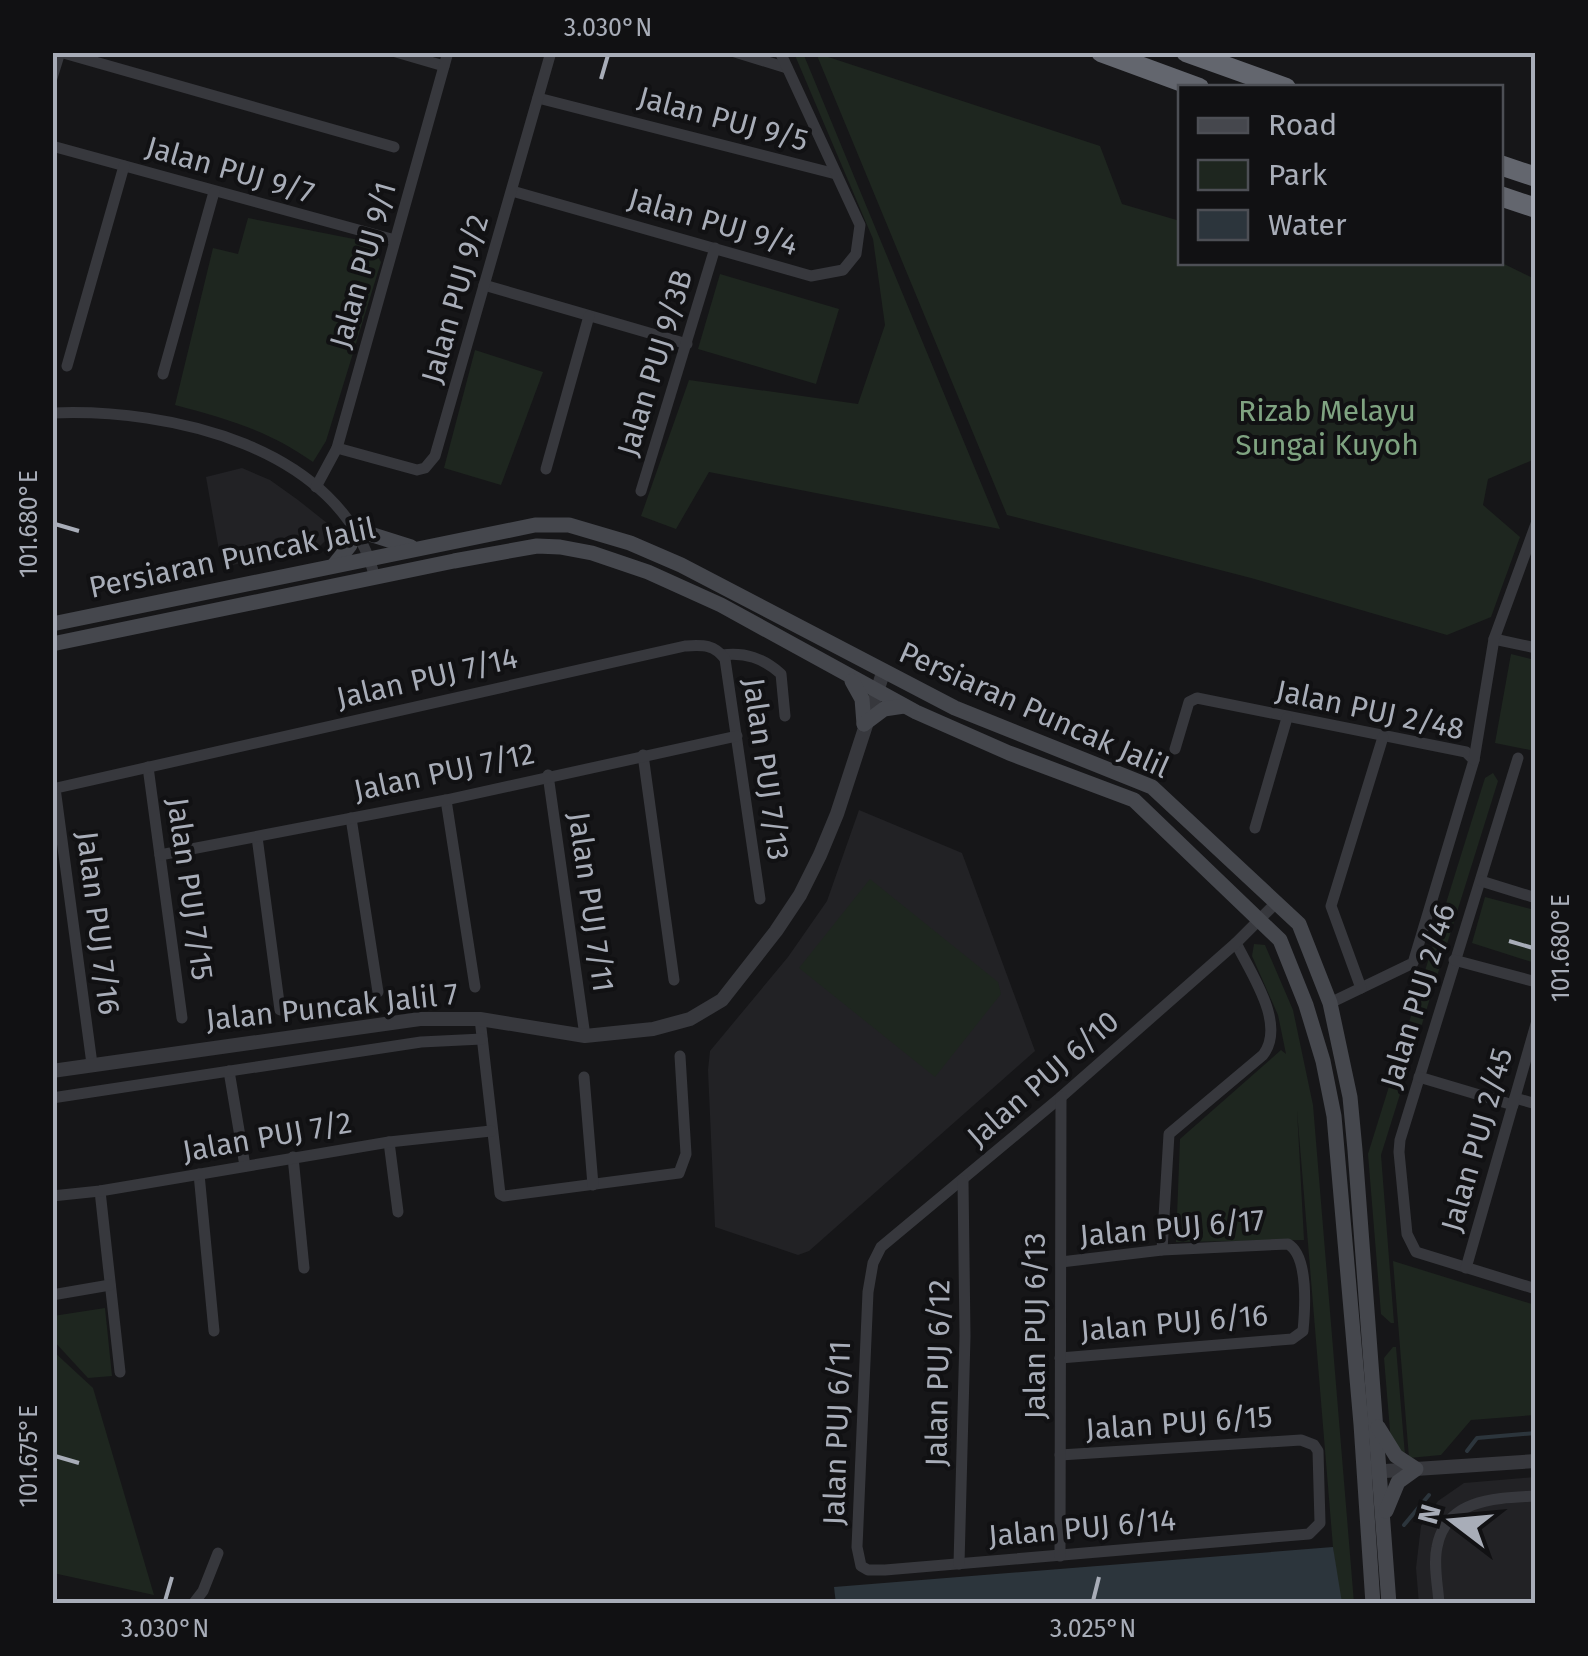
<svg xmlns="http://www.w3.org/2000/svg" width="1588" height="1656" font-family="'Fira Sans',sans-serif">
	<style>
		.built { fill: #222225 }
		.green { fill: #1e261f }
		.water { fill: #2c353c }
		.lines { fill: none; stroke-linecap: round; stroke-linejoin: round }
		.stream { stroke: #2c353c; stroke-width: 4 }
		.minor { stroke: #37383d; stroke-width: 11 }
		.tertiary { stroke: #37383d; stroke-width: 14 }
		.secondary { stroke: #45474d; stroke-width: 15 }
		.motorway { stroke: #63666e; stroke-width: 20 }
		.ticks { fill: none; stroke: #a8adb8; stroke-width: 4 }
		.labels { text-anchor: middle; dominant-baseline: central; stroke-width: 8; stroke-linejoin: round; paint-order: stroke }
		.street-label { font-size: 30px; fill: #a8adb8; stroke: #111113 }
		.park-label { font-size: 30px; fill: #7fa381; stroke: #111113 }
		.neatline { fill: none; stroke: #a8adb8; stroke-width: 4 }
		.ticks-label { font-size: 25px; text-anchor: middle; fill: #a8adb8 }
	</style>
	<rect width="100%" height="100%" fill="#161618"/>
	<g class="built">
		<path d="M242 468 270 480 298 500 327 523 328 538 318 548 222 567 206 477Z"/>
		<path d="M859 810 962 853 1035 1051 809 1251 798 1255 715 1227 708 1070 710 1051 788 957 827 901Z"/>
		<path d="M1535 1477V1603L1419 1604 1416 1568 1421 1526 1438 1501 1464 1483Z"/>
	</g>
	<g class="green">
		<path d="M794 53H803L1000 529 709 472 676 529 641 516 689 380 858 404 885 325 873 239Z"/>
		<path d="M816 53 1100 146 1122 204 1180 221V262H1500L1535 279V459L1488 479 1483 505 1520 537 1491 617 1447 635 1251 578 1007 515Z"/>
		<path d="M248 218 369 242 381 262 326 441 313 462C268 430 227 419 175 405L213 248 238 254Z"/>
		<path d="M720 274 839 309 816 384 698 349Z"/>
		<path d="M475 350 543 372 501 485 444 468Z"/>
		<path d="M1511 654 1535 660V751L1495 743Z"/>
		<path d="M1493 773 1498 781 1381 1155 1394 1323H1391L1381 1314 1368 1154 1485 778Z"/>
		<path d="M870 879 998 982 1001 994 935 1077 799 968Z"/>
		<path d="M1485 897 1535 910V963L1472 943Z"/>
		<path d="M1254 944 1265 945 1293 1010 1313 1105 1354 1603H1340L1333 1547 1297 1110 1304 1240 1176 1242 1180 1139 1281 1050 1286 1054 1278 1015 1252 956Z"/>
		<path d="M1393 1261 1535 1305V1415L1471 1420 1441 1455 1409 1458Z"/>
		<path d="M105 1308 112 1376 88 1378 53 1340V1316Z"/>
		<path d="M1393 1347H1396L1405 1455 1391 1443 1384 1358Z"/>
		<path d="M53 1351 93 1388 154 1595 53 1573Z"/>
	</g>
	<path class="water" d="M1333 1547 1342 1603 836 1604 834 1587Z"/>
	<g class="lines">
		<g class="stream">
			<path d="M1467 1451 1477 1438 1536 1433"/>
			<path d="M1404 1525 1429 1495"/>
		</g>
		<g class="minor">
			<path d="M60 52 394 147"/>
			<path d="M396 52 444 66"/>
			<path d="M735 52 787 68"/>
			<path d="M52 78 60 52"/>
			<path d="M538 98 836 174"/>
			<path d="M52 146 395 240"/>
			<path d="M512 191 811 276 843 270 856 254 860 225 780 52"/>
			<path d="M484 285 687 344"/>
			<path d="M67 366 124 166"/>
			<path d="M163 374 214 192"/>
			<path d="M52 413C169 408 342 446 375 578"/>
			<path d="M337 448 417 470 425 468 435 456 551 52"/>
			<path d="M546 469 589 316"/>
			<path d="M316 487 337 448 448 52"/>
			<path d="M641 491 715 248"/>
			<path d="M1494 639 1536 648"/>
			<path d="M722 655C745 652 763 658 781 674L785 716"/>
			<path d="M1175 749 1189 702 1197 698 1466 752 1474 760 1413 963 1330 1003"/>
			<path d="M643 755 674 980"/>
			<path d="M1518 758 1400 1140 1399 1152 1407 1234 1416 1252 1536 1289"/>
			<path d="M1474 760 1494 639 1536 524"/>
			<path d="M148 767 182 1018"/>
			<path d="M548 775 585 1036"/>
			<path d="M55 788 92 1064"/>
			<path d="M52 789 685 646C703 645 714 644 725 659L760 899"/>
			<path d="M446 800 475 987"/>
			<path d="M351 818 378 992"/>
			<path d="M1255 828 1287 718"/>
			<path d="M257 837 280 1010"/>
			<path d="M160 855 446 800 737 736"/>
			<path d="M1481 881 1536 898"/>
			<path d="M1454 960 1536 982"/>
			<path d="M1361 988 1331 906 1383 737"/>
			<path d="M480 1019 500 1194 504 1196 679 1173 686 1154 680 1056"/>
			<path d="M229 1071 245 1166"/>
			<path d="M584 1077 593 1185"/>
			<path d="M1419 1077 1513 1105"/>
			<path d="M52 1098 421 1042 482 1039"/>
			<path d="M1515 1098 1536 1104"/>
			<path d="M389 1142 398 1212"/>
			<path d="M293 1157 304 1268"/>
			<path d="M199 1174 214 1331"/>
			<path d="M100 1191 120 1372"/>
			<path d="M52 1196 100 1191 389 1142 491 1131"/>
			<path d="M1162 1250 1169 1134 1263 1055C1287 1024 1250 972 1236 943"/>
			<path d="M1466 1268 1536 1024"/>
			<path d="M52 1295 110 1285"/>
			<path d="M1060 1358 1292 1339 1303 1331C1305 1310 1309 1256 1288 1244L1162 1250 1061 1262"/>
			<path d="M1060 1455 1301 1440 1314 1445 1318 1451 1320 1523 1309 1534 885 1570H868L861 1566 857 1547 868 1292 873 1263 881 1247 1061 1097 1236 943 1275 904"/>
			<path d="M1060 1556 1061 1097"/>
			<path d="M959 1564 965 1336 963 1181"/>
			<path d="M193 1604 203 1591 218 1553"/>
			<path d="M1439 1604C1438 1586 1433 1564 1437 1547 1446 1498 1497 1498 1536 1496"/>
		</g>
		<g class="tertiary">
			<path d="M52 1071 420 1019H480L585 1036 653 1029 690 1019 722 1000 776 931 800 895 820 855 837 814 883 673"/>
			<path d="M1370 1472 1536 1461"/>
		</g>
		<g class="secondary">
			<path d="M335 564 350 545 354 529 411 547"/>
			<path d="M52 624 535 525H569L630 543 681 565 955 708 1152 787 1299 924 1330 1003 1350 1097 1355 1150 1389 1604"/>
			<path d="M52 644 454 561 537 546 560 547 592 553 648 572 721 605 916 712 1009 753 1134 800 1280 940 1306 1005 1323 1061 1334 1116 1361 1424 1373 1604"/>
			<path d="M852 681 862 699 864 724"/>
			<path d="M864 724 884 709 904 706"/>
			<path d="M1378 1427 1396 1456 1416 1469 1398 1482 1386 1511"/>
		</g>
		<g class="motorway">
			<path d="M1101 52 1199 88"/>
			<path d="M1186 52 1286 88"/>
			<path d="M1500 165 1536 177"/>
			<path d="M1500 196 1536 208"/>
		</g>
	</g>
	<path class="ticks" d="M601 79 608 55M55 524 79 531M1509 941 1533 948M55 1456 79 1463M165 1601 172 1577M1093 1601 1099 1577"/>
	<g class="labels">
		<g class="street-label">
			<text transform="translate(723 119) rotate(15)">Jalan PUJ 9/5</text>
			<text transform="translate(230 170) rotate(16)">Jalan PUJ 9/7</text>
			<text transform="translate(713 222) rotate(16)">Jalan PUJ 9/4</text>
			<text transform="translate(363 265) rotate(-74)">Jalan PUJ 9/1</text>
			<text transform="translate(455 299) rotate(-74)">Jalan PUJ 9/2</text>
			<text transform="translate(655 363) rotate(-73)">Jalan PUJ 9/3B</text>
			<text transform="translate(232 558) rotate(-12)">Persiaran Puncak Jalil</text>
			<text transform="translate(427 678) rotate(-13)">Jalan PUJ 7/14</text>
			<text transform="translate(1034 710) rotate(24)">Persiaran Puncak Jalil</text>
			<text transform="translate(1370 710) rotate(12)">Jalan PUJ 2/48</text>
			<text transform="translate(766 769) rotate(82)">Jalan PUJ 7/13</text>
			<text transform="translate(444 772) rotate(-12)">Jalan PUJ 7/12</text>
			<text transform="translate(190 889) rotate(82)">Jalan PUJ 7/15</text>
			<text transform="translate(591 902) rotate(82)">Jalan PUJ 7/11</text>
			<text transform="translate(98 923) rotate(83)">Jalan PUJ 7/16</text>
			<text transform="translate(1418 996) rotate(-73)">Jalan PUJ 2/46</text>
			<text transform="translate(332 1007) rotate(-6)">Jalan Puncak Jalil 7</text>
			<text transform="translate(1043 1079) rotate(-41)">Jalan PUJ 6/10</text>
			<text transform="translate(267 1137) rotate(-10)">Jalan PUJ 7/2</text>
			<text transform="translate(1477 1140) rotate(-74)">Jalan PUJ 2/45</text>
			<text transform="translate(1172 1228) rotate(-5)">Jalan PUJ 6/17</text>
			<text transform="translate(1174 1323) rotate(-5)">Jalan PUJ 6/16</text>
			<text transform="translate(1035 1326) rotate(-90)">Jalan PUJ 6/13</text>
			<text transform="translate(938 1373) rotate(-89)">Jalan PUJ 6/12</text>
			<text transform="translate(1179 1423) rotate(-4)">Jalan PUJ 6/15</text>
			<text transform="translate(837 1433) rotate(-88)">Jalan PUJ 6/11</text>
			<text transform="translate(1082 1528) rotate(-5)">Jalan PUJ 6/14</text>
		</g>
		<g class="park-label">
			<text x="1327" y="411">Rizab Melayu<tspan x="1327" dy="34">Sungai Kuyoh</tspan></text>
		</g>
	</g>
	<rect width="1588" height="1656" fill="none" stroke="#111113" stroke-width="110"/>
	<rect x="1178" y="85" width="325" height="180" fill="#111113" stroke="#4d4f55" stroke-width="2.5"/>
	<rect x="1198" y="118" width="50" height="15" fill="#45474d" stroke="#4d4f55" stroke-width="2.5"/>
	<text x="1268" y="135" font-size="30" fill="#a8adb8">Road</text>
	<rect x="1198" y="160" width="50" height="30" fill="#1e261f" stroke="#4d4f55" stroke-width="2.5"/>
	<text x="1268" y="185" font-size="30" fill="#a8adb8">Park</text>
	<rect x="1198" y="210" width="50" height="30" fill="#2c353c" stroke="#4d4f55" stroke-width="2.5"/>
	<text x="1268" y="235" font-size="30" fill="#a8adb8">Water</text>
	<g transform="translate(1453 1521) rotate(286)" stroke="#111113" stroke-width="8" paint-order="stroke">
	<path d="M0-8L18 38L0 25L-18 38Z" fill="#a8adb8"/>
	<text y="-15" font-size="28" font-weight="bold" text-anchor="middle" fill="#a8adb8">N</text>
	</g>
	<rect x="55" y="55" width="1478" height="1546" class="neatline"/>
	<g class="ticks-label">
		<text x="608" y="36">3.030°N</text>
		<text transform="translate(28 524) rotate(-90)" y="9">101.680°E</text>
		<text transform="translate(1560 948) rotate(-90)" y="9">101.680°E</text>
		<text transform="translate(28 1456) rotate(-90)" y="9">101.675°E</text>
		<text x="165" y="1637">3.030°N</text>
		<text x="1093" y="1637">3.025°N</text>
	</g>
</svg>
